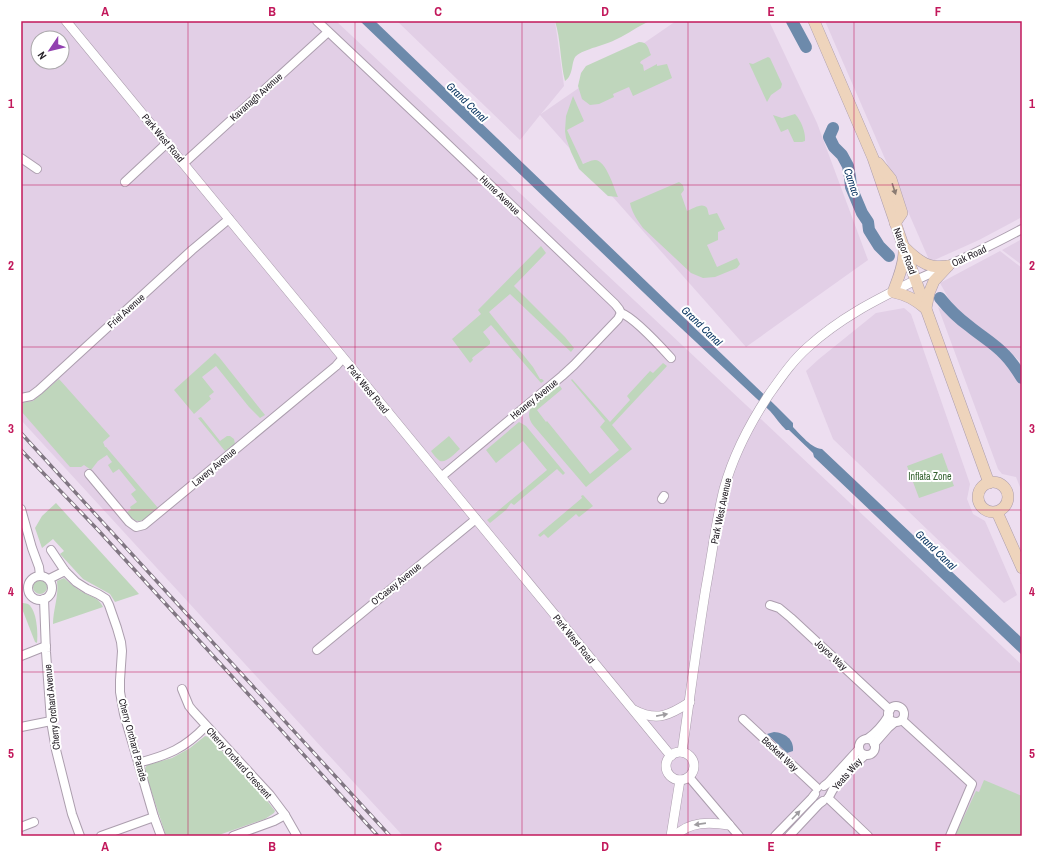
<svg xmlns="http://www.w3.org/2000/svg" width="1043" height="857" font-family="'Archivo Narrow',sans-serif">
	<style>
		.built { fill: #e2cfe6; fill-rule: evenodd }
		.green { fill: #bfd6bc }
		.water { fill: #6d8aab }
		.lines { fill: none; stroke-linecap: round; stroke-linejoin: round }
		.river { stroke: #6d8aab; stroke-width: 12 }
		.minor-casing { stroke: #ac9eae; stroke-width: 10 }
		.tertiary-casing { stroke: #ac9eae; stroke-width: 10 }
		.secondary-casing { stroke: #ac9eae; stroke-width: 12 }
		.minor { stroke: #fff; stroke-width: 8 }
		.tertiary { stroke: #fff; stroke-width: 9 }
		.secondary { stroke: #eed4bc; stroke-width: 11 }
		.rail-casing { stroke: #807682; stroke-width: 3.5 }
		.rail { stroke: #fff; stroke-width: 2; stroke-dasharray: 6; stroke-linecap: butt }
		.oneway { fill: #8a7b72 }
		.oneway2 { fill: #9e9c9f }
		.grid { fill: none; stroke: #c2185b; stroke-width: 1; stroke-opacity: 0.55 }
		.labels { text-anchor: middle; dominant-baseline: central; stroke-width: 4; stroke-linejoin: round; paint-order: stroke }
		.street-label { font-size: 10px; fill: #272229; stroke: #fff }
		.park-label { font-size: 10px; fill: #366332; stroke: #fff }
		.water-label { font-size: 11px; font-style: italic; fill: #073460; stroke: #fff }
		.neatline { fill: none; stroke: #c2185b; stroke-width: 1.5 }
		.grid-label { font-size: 13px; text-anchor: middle; font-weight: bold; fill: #c2185b }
	</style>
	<rect width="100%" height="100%" fill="#eddef0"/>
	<g class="built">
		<path d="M21 21H336L761 419 1022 665V836H403L21 420ZM38 38H62V62H38Z"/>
		<path d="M397 21H555L564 86 541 114 676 21H769L817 123 868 260 746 347 540 115 520 140Z"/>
		<path d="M825 21H1022V217L979 240 930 262Z"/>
		<path d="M1022 239V265L1002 250Z"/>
		<path d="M1000 251 1022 268V363L990 335 958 311 950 301 940 283Z"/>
		<path d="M938 307 973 332 1003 356 1022 385V492L1016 477 1002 474 998 469Z"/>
		<path d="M904 308 911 314 970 484 967 499 973 514 985 521 1017 595 1004 603 833 439 806 371 819 359 876 313Z"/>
	</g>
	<g class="green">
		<path d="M555 21H650C638 26 628 34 617 39 606 45 584 49 576 56 571 61 574 75 565 81 560 61 561 40 555 21Z"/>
		<path d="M639 42C648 42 648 48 651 55L641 61 640 63 643 65 644 71 657 64V66L667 64 672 78 633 96 629 87 613 94 614 97 599 104 590 105 582 99 578 86 581 73 586 66Z"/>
		<path d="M768 57 770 58 782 84 781 88 771 95 767 102 749 63 753 64Z"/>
		<path d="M573 96 584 121 567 130 583 164C586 163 591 160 595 160 606 160 614 188 618 197L608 196 579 169 571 152 566 138 565 131 566 116Z"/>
		<path d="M795 114C801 120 806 133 805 141L802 142H794L788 129 781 132 773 115 782 118Z"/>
		<path d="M679 182 683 185 684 190 681 194 687 211C693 209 702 202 707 208 708 210 708 213 709 215L717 213 725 229 718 232V240L707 245 717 267 737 258 740 264 737 268 715 277 703 278 691 273 643 228C638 221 632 213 630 203Z"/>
		<path d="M541 246 546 253 514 286 565 337 574 348 571 352 510 294 489 312 533 367 540 379H542L544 381 541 383 491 325 483 332 490 341V344L472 358 473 360 470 363 452 339 481 314 478 310Z"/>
		<path d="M215 353 219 357 265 415 260 418 249 407 216 366 202 377 214 392 209 396 211 399 194 414 174 390Z"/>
		<path d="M663 363 667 366 612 425 632 449 586 487 533 425C528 418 528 412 532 406L557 387 560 386 562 389 561 390 537 410 546 422 547 421 590 474 619 450 600 427 605 421 571 380 572 379 610 422 630 400 627 396 650 371 653 373Z"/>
		<path d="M59 379 110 436 103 442 105 447H106L158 508C146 519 139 528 126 513L131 509 130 507 137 502 131 494 136 490 119 469 113 473 108 465 112 462 107 455 98 461 91 470 84 465 81 467H70L21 411V403L33 401Z"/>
		<path d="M201 417 220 441 227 436H230L234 439 235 444 225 451 198 418Z"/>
		<path d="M519 422 526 426 565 473 563 475 557 469 514 505 511 503 506 510 490 523 487 520 547 470 523 441 496 463 486 450Z"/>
		<path d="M449 436 460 449C455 453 447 463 440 461 437 459 433 454 431 451Z"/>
		<path d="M942 453 954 486 919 498 907 466Z"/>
		<path d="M583 495 593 506 579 517 576 514 548 538 544 534 540 537 538 535 582 498 581 496Z"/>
		<path d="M56 503 139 594 115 602 110 594 83 579 60 554 64 551 53 539 42 548 35 528 42 516Z"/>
		<path d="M64 578C69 582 74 587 79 590 88 596 99 597 103 607L53 624C53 610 59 596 57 581Z"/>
		<circle cx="40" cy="587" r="7"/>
		<path d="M21 603C24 603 25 603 28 604 37 610 38 633 37 643L35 642 21 606Z"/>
		<path d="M205 736 209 737 262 794 275 811 274 813 265 819 216 836H166L147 778 145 768 147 765 172 758 190 748Z"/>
		<path d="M984 780 1022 796V836H955L976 791 979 792Z"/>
	</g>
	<g class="water">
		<path d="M360 21H375L776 406 793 423V427C800 434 812 449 822 449L1022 638V655L814 457 813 453 789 430H786C780 424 776 418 770 411L667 315Z"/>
		<path d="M774 732C785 733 794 739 793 751L787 753 767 734Z"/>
	</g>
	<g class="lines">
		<g class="river">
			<path d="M792 21 806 47"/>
			<path d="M833 128 829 137 834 147 842 155 848 166 850 177 851 187 862 213 868 222 869 230 879 246 889 256"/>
			<path d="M940 298C948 308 958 318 969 326 981 336 995 344 1005 355 1012 362 1017 370 1022 378"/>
		</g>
		<g class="minor-casing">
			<g id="minor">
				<path d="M317 21 440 137 615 304 619 309 621 313C633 317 661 347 671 358"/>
				<path d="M21 158 37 169"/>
				<path d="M184 163 328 32"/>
				<path d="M125 182 167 143"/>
				<path d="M916 280C952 264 987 248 1022 229"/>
				<path d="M21 398 31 396 39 390 192 250 229 219"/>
				<path d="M89 474 129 522 136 527 144 525 336 366 343 358"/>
				<path d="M441 477 562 376 574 365 618 319 621 313"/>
				<path d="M662 499 664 496"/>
				<path d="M21 509 32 548 39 567 40 575"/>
				<path d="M51 550 65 571 76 582 87 589 98 594 106 599 109 605 117 628 121 642 122 651 120 680V692L124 714 154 817 161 836"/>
				<circle cx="40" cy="588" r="12"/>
				<path d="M49 579 65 571"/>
				<path d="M44 599 46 652 51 721 56 750 72 814 80 836"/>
				<path d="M770 605 779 608 791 618 890 710"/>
				<path d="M317 650 476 519"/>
				<path d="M21 656 46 646"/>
				<path d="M182 689 189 706 193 711 270 795 285 815 297 836"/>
				<circle cx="896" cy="714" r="8"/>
				<path d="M743 719 817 788"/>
				<path d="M902 720 972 784 950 836"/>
				<path d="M21 727 51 721"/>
				<path d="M867 739C876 733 883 725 889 715"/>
				<circle cx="867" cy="747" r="8"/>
				<path d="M874 744 888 728 895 722"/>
				<path d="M138 763C168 755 184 749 206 726"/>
				<path d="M689 777 739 836"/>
				<path d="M824 786 828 783 859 749"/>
				<path d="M830 795C836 781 854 765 865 755"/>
				<path d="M828 798 868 836"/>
				<path d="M21 827 34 822"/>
				<path d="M101 836 154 817"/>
				<path d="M233 836 274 821 285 815"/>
				<path d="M775 836 812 798 815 794"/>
				<path d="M789 836 819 804 823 801"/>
			</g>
		</g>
		<g class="tertiary-casing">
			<g id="tertiary">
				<path d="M66 21 671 756"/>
				<path d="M634 710C657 722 670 715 690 702"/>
				<path d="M682 752C690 697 697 642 706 587 712 555 716 521 724 489 733 456 749 425 768 396 780 379 792 361 808 347 841 317 876 300 916 280"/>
				<circle cx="680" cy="766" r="14"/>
				<path d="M671 836 680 780"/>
				<path d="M675 836C690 821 710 822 729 825"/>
			</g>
		</g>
		<g class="secondary-casing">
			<g id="secondary">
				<path d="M814 21 873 158 904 248 989 483"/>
				<path d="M878 163 891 179 902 213 895 223"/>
				<path d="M905 248C912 255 922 264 932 266 937 267 943 266 948 266"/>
				<path d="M904 251C904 265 898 279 893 292 907 295 914 299 925 308"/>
				<path d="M926 308 929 293 934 281 948 266"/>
				<circle cx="993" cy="497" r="15"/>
				<path d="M997 512 1022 568"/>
			</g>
		</g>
		<use href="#minor" class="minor"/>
		<use href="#tertiary" class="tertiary"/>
		<use href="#secondary" class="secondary"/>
		<g class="rail-casing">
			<g id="rail">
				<path d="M21 433 390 836"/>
				<path d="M21 450 98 530 378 836"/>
			</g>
		</g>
		<use href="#rail" class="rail"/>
	</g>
	<defs><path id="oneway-solid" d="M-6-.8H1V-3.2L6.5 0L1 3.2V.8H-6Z"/></defs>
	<use class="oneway" href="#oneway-solid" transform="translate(894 189) rotate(72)"/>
	<g class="oneway2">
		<use href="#oneway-solid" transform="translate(662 715) rotate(-11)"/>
		<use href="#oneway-solid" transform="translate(796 815) rotate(-46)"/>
		<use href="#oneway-solid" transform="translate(700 824) rotate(172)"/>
	</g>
	<path class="grid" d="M188 21V836M355 21V836M522 21V836M688 21V836M854 21V836M21 185H1022M21 347H1022M21 510H1022M21 672H1022"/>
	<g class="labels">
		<g class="street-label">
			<text transform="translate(256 97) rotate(-42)">Kavanagh Avenue</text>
			<text transform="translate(163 138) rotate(50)">Park West Road</text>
			<text transform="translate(500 195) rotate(44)">Hume Avenue</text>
			<text transform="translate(905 251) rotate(70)">Nangor Road</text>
			<text transform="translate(969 256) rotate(-25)">Oak Road</text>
			<text transform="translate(126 311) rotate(-42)">Friel Avenue</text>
			<text transform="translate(368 389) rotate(51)">Park West Road</text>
			<text transform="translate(534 399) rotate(-39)">Heaney Avenue</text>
			<text transform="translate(214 467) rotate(-40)">Lavery Avenue</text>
			<text transform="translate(721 511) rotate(-78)">Park West Avenue</text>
			<text transform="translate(396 584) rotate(-39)">O'Casey Avenue</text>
			<text transform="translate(574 639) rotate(51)">Park West Road</text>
			<text transform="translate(831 655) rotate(43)">Joyce Way</text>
			<text transform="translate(52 707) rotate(-96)">Cherry Orchard Avenue</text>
			<text transform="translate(133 740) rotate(75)">Cherry Orchard Parade</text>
			<text transform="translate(780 754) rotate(43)">Beckett Way</text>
			<text transform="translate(239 763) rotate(48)">Cherry Orchard Crescent</text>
			<text transform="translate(847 774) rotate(-49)">Yeats Way</text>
		</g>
		<g class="park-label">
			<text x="930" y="476">Inflata Zone</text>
		</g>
		<g class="water-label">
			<text transform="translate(467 102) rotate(44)">Grand Canal</text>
			<text transform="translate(852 182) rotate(72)">Camac</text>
			<text transform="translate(702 326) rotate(44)">Grand Canal</text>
			<text transform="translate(936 550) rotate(44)">Grand Canal</text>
		</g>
	</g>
	<rect width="1043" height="857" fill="none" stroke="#ffffff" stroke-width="44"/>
	<g transform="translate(50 50) rotate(235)"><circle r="19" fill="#ffffff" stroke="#a9a7a9"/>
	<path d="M0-3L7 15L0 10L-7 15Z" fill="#9241b0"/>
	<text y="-6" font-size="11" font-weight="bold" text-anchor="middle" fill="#272229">N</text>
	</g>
	<rect x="22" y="22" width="999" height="813" class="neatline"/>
	<g class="grid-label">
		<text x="105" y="16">A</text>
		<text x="272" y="16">B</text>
		<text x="438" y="16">C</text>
		<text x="605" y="16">D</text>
		<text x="771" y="16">E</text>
		<text x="938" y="16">F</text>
		<text x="11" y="108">1</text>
		<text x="1032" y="108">1</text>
		<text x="11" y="270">2</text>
		<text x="1032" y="270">2</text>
		<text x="11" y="433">3</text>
		<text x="1032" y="433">3</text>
		<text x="11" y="596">4</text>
		<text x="1032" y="596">4</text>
		<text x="11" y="758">5</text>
		<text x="1032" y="758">5</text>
		<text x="105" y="851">A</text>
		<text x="272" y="851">B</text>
		<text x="438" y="851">C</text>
		<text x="605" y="851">D</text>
		<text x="771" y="851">E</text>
		<text x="938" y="851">F</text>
	</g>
</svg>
